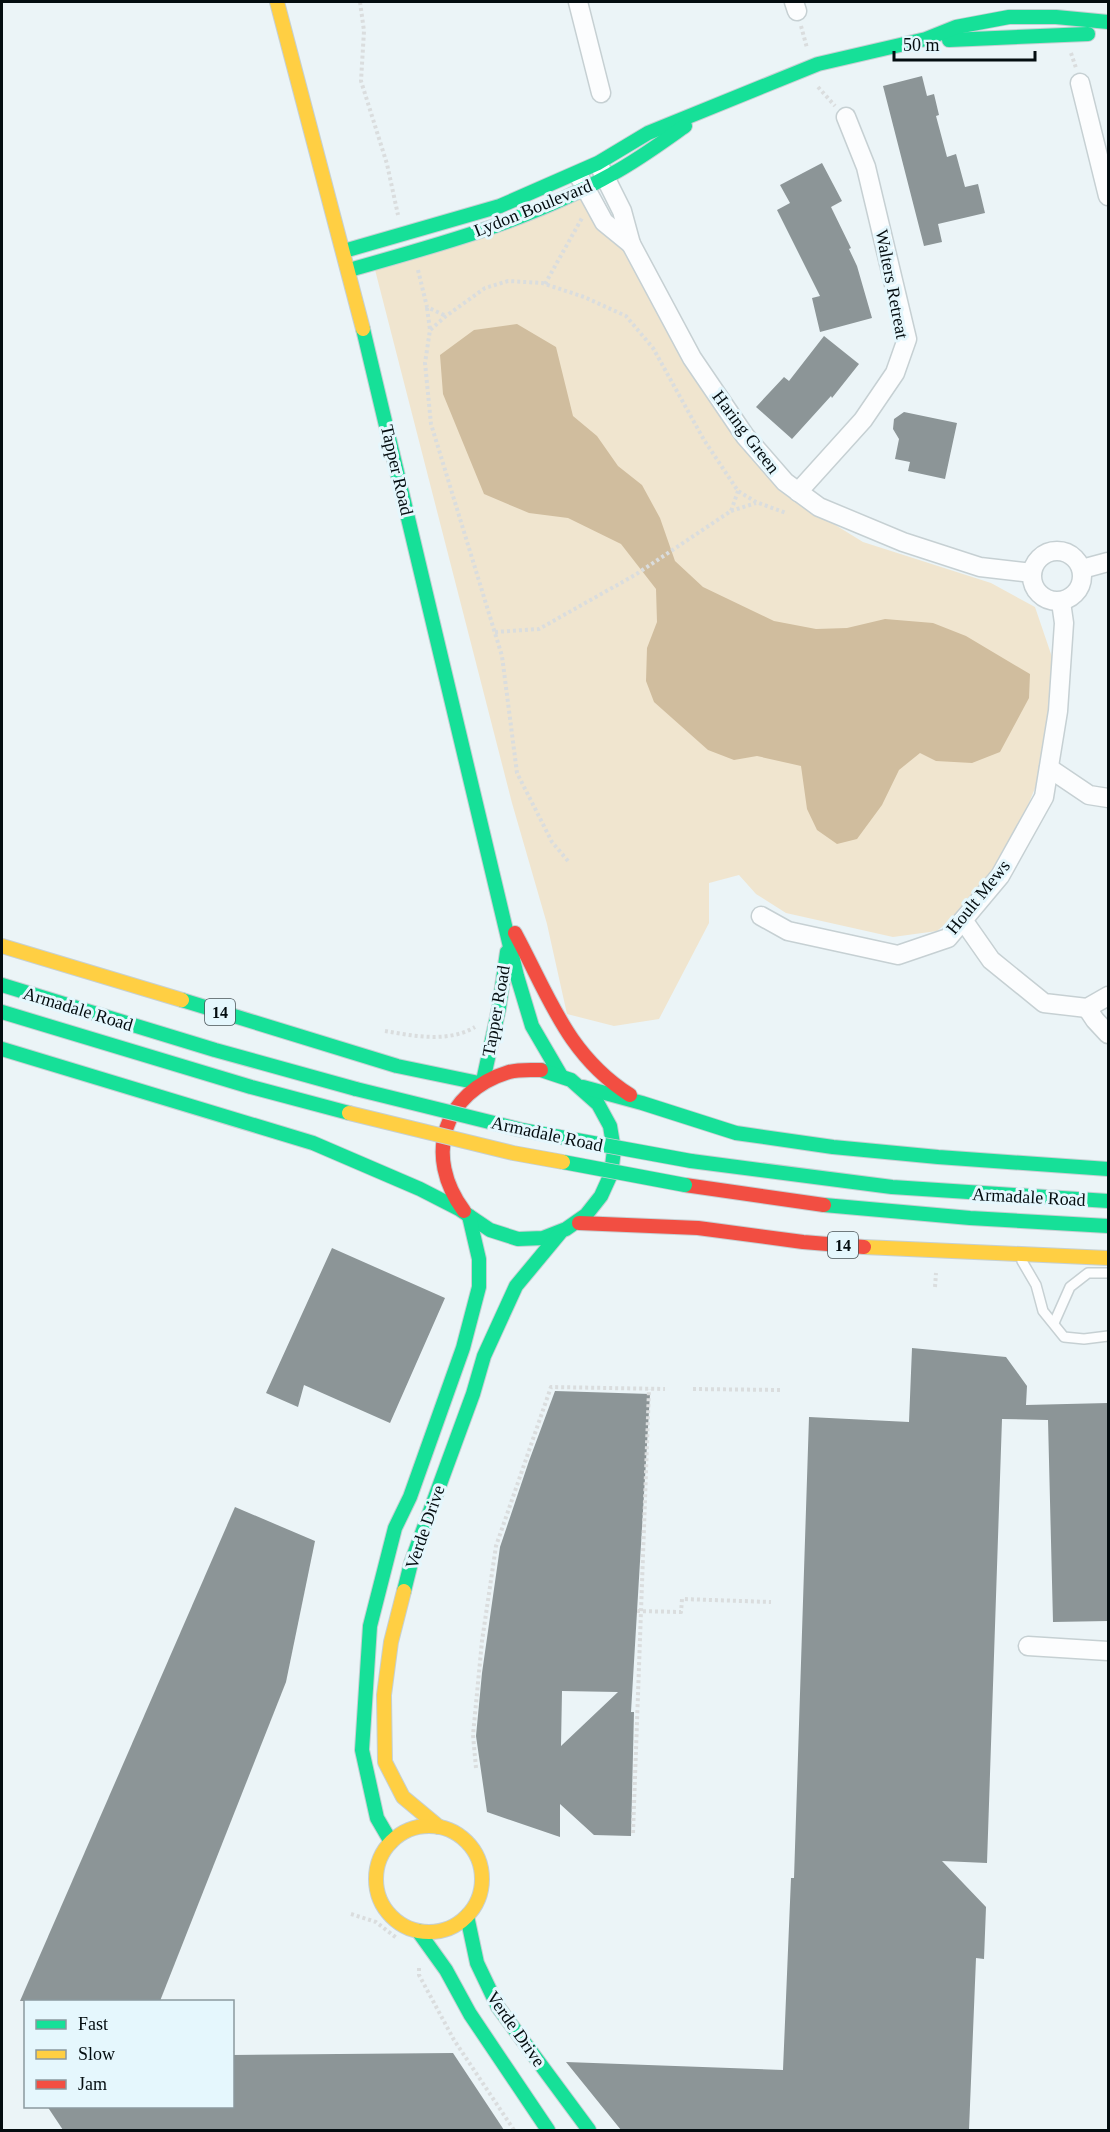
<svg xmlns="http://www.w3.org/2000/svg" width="1110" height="2132" font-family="'Times New Roman',serif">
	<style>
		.green { fill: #f0e5cf }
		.water { fill: #d0bd9e }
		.building { fill: #8c9597; fill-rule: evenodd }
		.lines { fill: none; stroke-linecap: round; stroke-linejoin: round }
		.lane-casing { stroke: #c6d0d3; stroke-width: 12 }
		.street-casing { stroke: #c6d0d3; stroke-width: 21 }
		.fast-casing { stroke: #c6d0d3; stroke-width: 16 }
		.slow-casing { stroke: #c6d0d3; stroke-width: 16 }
		.jam-casing { stroke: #c6d0d3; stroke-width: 16 }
		.path { stroke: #daddde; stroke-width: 4; stroke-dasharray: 3 3; stroke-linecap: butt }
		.lane { stroke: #fcfdfe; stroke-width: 9 }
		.street { stroke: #fcfdfe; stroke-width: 18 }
		.fast { stroke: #16e098; stroke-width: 14 }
		.slow { stroke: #ffcf43; stroke-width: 14 }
		.jam { stroke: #f24e42; stroke-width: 14 }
		.fast-bridge-casing { stroke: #c6d0d3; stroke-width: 16; stroke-linecap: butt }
		.slow-bridge-casing { stroke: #c6d0d3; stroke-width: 16; stroke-linecap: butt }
		.fast-bridge { stroke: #16e098; stroke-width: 14 }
		.slow-bridge { stroke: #ffcf43; stroke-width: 14 }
		.labels { text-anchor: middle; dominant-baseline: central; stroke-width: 6; stroke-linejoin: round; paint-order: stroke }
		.shield { fill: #e5f7fd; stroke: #485357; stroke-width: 1.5 }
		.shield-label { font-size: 16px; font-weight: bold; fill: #040d10 }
		.street-label { font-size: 18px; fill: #040d10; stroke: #e5f7fd }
	</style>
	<rect width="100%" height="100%" fill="#ebf4f7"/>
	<path class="green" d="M592 191 698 382 780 491 863 542 991 583 1035 607 1052 657 1045 764 1016 834 970 904 937 931 893 937 786 913 756 894 739 875 709 883V923L659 1019 614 1026 567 1014 547 924 512 803 373 262Z"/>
	<path class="water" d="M517 324 556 347 573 416 597 436 618 466 642 485 660 518 675 561 703 587 774 621 816 629 847 628 885 619 933 623 966 636 1030 674 1029 698 1000 752 972 763 936 761 920 753 899 770 882 805 857 839 837 844 817 830 807 809 801 766 757 756 734 760 708 750 654 702 646 681 647 648 657 622 656 589 621 544 568 518 529 513 484 494 443 394 440 355 474 330Z"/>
	<g class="building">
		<path d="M922 76 927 96 934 94 939 115 936 116 947 157 956 154 965 187 978 184 985 213 938 224 942 242 924 246 883 86Z"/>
		<path d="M822 163 842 201 831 207 851 248 849 249 857 266 872 318 820 332 812 298 820 296 777 210 790 203 780 185Z"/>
		<path d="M824 336 859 364 832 398 831 396 792 439 756 407 784 377 789 381Z"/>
		<path d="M904 412 957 423 945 479 908 471 910 462 895 459 899 439 893 429 894 419Z"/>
		<path d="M332 1248 445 1298 390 1423 304 1385 298 1407 266 1393Z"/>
		<path d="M912 1348 1006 1357 1027 1386 1026 1405 1108 1403V1621L1053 1622 1048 1420 1002 1419 987 1863 942 1861 986 1907 984 1959 976 1958 969 2130H621L566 2062 783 2070 791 1878H794L809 1417 909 1422Z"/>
		<path d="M555 1391 650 1394 631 1712H634L631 1836 594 1835 560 1804V1837L487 1812 476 1736 482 1673 500 1547 529 1461ZM562 1691 618 1692 561 1746Z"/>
		<path d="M235 1507 315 1541 286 1682 160 2001H20Z"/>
		<path d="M453 2053 504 2130H63L47 2106H232V2055Z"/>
	</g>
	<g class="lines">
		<g class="lane-casing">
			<g id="lane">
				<path d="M1022 1261 1036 1285 1043 1311 1064 1337 1084 1339 1108 1336"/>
				<path d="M1054 1323 1070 1287 1088 1273H1107"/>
			</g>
		</g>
		<g class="street-casing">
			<g id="street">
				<path d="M578 2 601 93"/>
				<path d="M794 2 797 11"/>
				<path d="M1080 83 1108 196"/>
				<path d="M600 167 622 211 631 244 692 358 745 436 785 482 819 507 903 542 980 567 1032 573"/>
				<path d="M580 178 604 222 631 244"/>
				<path d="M798 492 863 420 895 373 907 339 866 167 846 117"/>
				<circle cx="1057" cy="576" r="25"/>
				<path d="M1082 569 1108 562"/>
				<path d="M1049 768 1089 795 1108 798"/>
				<path d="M761 916 788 931 898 955 948 938 1000 876 1044 797 1058 711 1064 623 1061 602"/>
				<path d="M963 920 991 960 1044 1003 1087 1008 1108 996"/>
				<path d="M1087 1008 1095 1020 1108 1034"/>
				<path d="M1028 1646 1108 1651"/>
			</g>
		</g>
		<g class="fast-casing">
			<g id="fast">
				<path d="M949 40 1088 34"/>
				<path d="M344 251 500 206 598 163 648 133 818 64 926 39 956 27 1009 17H1056L1108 22"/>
				<path d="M349 270C438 245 531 220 612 174 638 160 661 143 685 126"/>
				<path d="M363 329 517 976 532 1026 560 1074"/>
				<path d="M2 985 215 1050 356 1089"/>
				<path d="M182 1000 397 1066 479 1083"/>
				<path d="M2 1012 251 1087 349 1113"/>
				<path d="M2 1049 313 1143 420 1189 459 1209 490 1230 518 1239 543 1238 566 1229 586 1215 601 1196 611 1174 614 1150 610 1126 598 1104 571 1080 541 1070"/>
				<path d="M483 1081 499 1008 507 952"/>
				<path d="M583 1087 642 1103 736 1133 833 1147 938 1157 1108 1169"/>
				<path d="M691 1161 892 1187 1108 1201"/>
				<path d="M824 1205 970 1218 1108 1226"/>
				<path d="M404 1591 411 1563 473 1394 484 1356 516 1286 560 1233"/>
				<path d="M391 1842 377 1818 362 1750 370 1626 395 1528 410 1497 463 1348 479 1287V1259L469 1216"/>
				<path d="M467 1916 477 1963 498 2007 589 2130"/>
				<path d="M418 1931 446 1970 470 2014 548 2130"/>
			</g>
		</g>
		<g class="slow-casing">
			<g id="slow">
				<path d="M277 2 363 329"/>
				<path d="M2 946 182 1000"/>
				<path d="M864 1247 1108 1258"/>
				<path d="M404 1591 391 1642 384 1695 385 1762 403 1797 439 1827"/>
				<circle cx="429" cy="1879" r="53"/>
			</g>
		</g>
		<g class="jam-casing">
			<g id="jam">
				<path d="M515 933C549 996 567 1055 630 1095"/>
				<path d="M685 1185 824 1205"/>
				<path d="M464 1211C423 1156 443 1092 509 1072 519 1069 531 1070 541 1070"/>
				<path d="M579 1223 698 1228 803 1242 864 1247"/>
			</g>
		</g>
		<g class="path">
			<path d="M360 2 364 31 361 81 387 164 398 215"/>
			<path d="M801 26 807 48"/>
			<path d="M1071 53 1076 68"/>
			<path d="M818 87 835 106"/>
			<path d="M418 270 427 307 446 316"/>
			<path d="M545 284 582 218"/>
			<path d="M427 308 430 330"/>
			<path d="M731 511 756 503"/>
			<path d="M495 632 539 629 635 575 731 511 738 491"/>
			<path d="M568 861 552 842 517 773 502 656 431 424 425 363 430 330 446 316 485 288 508 281 542 283 584 297 626 316 653 348 704 440 738 491 756 502 786 513"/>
			<path d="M385 1031C414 1036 448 1043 475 1027"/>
			<path d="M935 1287 936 1273"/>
			<path d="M693 1389 781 1390"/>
			<path d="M637 1611 681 1612 682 1599 771 1602"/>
			<path d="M476 1768 473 1735 482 1641 496 1546 551 1387 665 1389"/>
			<path d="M633 1833 649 1389"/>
			<path d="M351 1914 376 1922 398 1939"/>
			<path d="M419 1968V1975L454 2040 514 2130"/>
		</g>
		<use href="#lane" class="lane"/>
		<use href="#street" class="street"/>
		<use href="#fast" class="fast"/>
		<use href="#slow" class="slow"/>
		<use href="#jam" class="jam"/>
		<g class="fast-bridge-casing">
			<g id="fast-bridge">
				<path d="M356 1089 522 1130 691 1161"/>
				<path d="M563 1162 685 1185"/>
			</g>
		</g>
		<g class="slow-bridge-casing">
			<path id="slow-bridge" d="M349 1113 513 1153 563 1162"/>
		</g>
		<use href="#fast-bridge" class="fast-bridge"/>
		<use href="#slow-bridge" class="slow-bridge"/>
	</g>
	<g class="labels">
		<g class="shield">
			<rect x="205" y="999" width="30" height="26" rx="4.5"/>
			<rect x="828" y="1232" width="30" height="26" rx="4.5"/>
		</g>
		<g class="shield-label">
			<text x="220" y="1012">14</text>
			<text x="843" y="1245">14</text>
		</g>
		<g class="street-label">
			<text transform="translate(533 208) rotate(-22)">Lydon Boulevard</text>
			<text transform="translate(892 284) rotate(79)">Walters Retreat</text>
			<text transform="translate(746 432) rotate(53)">Haring Green</text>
			<text transform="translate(397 470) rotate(77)">Tapper Road</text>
			<text transform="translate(978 897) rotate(-51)">Hoult Mews</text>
			<text transform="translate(78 1009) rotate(17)">Armadale Road</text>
			<text transform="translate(496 1011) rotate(-80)">Tapper Road</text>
			<text transform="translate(547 1134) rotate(12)">Armadale Road</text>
			<text transform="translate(1029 1197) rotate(3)">Armadale Road</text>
			<text transform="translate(425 1527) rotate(-71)">Verde Drive</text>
			<text transform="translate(516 2029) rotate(55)">Verde Drive</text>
		</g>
	</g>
	<rect width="1110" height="2132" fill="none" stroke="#040d10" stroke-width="6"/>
	<rect x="24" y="2000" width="210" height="108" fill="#e5f7fd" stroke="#8b999e" stroke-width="1.5"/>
	<rect x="36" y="2020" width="30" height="9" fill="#16e098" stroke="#8b999e" stroke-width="1.5"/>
	<text x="78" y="2030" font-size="18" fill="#040d10">Fast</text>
	<rect x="36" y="2050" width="30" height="9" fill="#ffcf43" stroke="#8b999e" stroke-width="1.5"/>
	<text x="78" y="2060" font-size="18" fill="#040d10">Slow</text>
	<rect x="36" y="2080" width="30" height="9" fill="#f24e42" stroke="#8b999e" stroke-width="1.5"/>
	<text x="78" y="2090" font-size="18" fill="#040d10">Jam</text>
	<path d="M894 51v9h141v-9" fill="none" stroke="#040d10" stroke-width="3"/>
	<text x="903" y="51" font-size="18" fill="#040d10" stroke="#e5f7fd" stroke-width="4.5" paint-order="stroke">50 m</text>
</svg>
